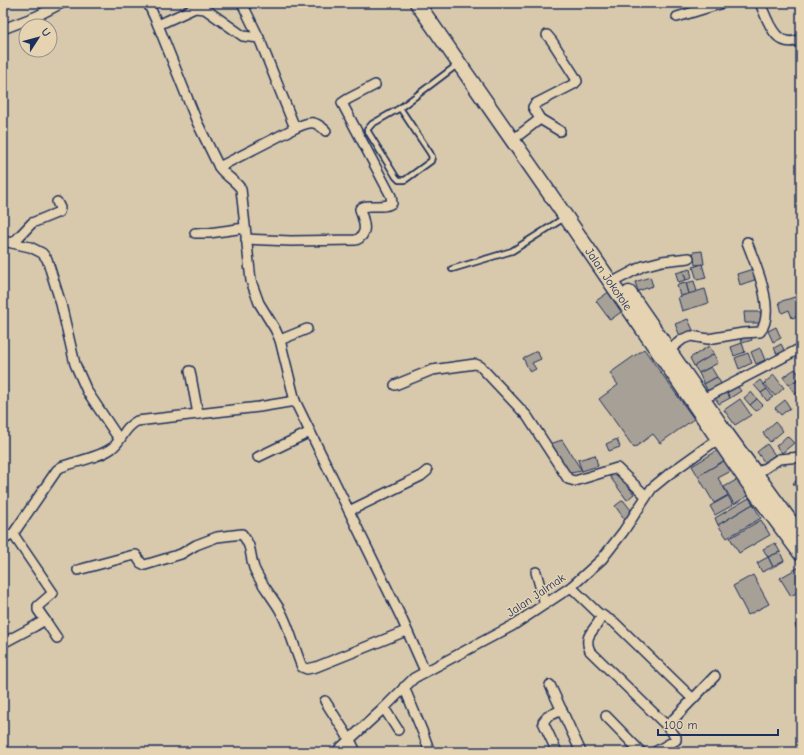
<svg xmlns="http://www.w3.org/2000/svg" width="804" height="755" font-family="'Comic Neue',sans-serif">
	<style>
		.building { fill: #a7a097; stroke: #1b2f5e }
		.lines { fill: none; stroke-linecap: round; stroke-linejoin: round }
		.service-casing { stroke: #1b2f5e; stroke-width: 8 }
		.minor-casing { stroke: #1b2f5e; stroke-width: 12 }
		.trunk-casing { stroke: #1b2f5e; stroke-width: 17 }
		.service { stroke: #e5d3b1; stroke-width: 4.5 }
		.minor { stroke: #e5d3b1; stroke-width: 9 }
		.trunk { stroke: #e5d3b1; stroke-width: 14 }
		.labels { text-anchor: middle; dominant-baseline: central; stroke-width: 3; stroke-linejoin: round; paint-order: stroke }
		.street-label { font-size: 12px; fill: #1b2f5e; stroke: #e5d3b1 }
	</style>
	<rect width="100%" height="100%" fill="#d9c9ac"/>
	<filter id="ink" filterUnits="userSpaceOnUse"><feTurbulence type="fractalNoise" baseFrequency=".025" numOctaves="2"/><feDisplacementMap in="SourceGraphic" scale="8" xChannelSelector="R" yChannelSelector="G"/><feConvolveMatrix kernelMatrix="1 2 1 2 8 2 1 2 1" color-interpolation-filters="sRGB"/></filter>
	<g filter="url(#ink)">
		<g class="building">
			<path d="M702 251 704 264 695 265 693 252Z"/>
			<path d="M702 264 706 278 697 280 693 267Z"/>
			<path d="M690 269 692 278 686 280 683 271Z"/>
			<path d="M753 269 757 279 740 285 737 274Z"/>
			<path d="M683 271 686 280 678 282 676 273Z"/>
			<path d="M650 277 653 286 638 291 635 282Z"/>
			<path d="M694 281 697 292 689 294 686 283Z"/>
			<path d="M686 283 689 294 680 296 677 285Z"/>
			<path d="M705 289 709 303 682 311 678 297Z"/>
			<path d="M610 291 624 310 610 320 596 301Z"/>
			<path d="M801 295V315L792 318 789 310 782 313 779 302Z"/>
			<path d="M744 312H761V323H745Z"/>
			<path d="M688 319 693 330 680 336 675 324Z"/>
			<path d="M776 327 781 338 773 342 768 331Z"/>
			<path d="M750 333 752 340 742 343 740 336Z"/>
			<path d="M742 343 745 352 734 356 731 347Z"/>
			<path d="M781 344 787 355 779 358 774 348Z"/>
			<path d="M709 346 714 354 694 366 690 358Z"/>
			<path d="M760 348 765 360 756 364 751 352Z"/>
			<path d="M644 349 694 419 660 443 653 434 634 448 599 399 618 385 610 373Z"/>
			<path d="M537 351 541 359 532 363 536 369 530 372 523 358Z"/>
			<path d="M748 353 752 363 739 369 735 358Z"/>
			<path d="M714 354 718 363 699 373 694 366Z"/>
			<path d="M711 367 717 377 704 384 699 373Z"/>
			<path d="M795 369 801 377 789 385 783 377Z"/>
			<path d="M774 375 784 388 775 396 764 383Z"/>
			<path d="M717 377 722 385 709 393 704 384Z"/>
			<path d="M799 379 801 381V389L795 394 789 385Z"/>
			<path d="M760 380 767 389 761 393 754 385Z"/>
			<path d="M735 383 741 391 730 398 725 389Z"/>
			<path d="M725 389 730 398 719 404 714 396Z"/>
			<path d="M767 389 773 397 767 401 761 393Z"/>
			<path d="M801 389V399L799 400 795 394Z"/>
			<path d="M751 392 757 399 750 405 744 398Z"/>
			<path d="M740 399 751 415 735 425 724 410Z"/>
			<path d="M757 399 763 405 756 411 750 405Z"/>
			<path d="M785 400 790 408 781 415 775 408Z"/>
			<path d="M775 422 783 431 770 442 763 433Z"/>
			<path d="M787 436 794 443 782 453 776 446Z"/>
			<path d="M617 439 620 447 609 451 606 444Z"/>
			<path d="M562 440 582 471 570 473 550 444Z"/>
			<path d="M767 444 775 455 765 463 757 452Z"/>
			<path d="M720 449 727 459 698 476 692 466Z"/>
			<path d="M595 455 598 466 582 471 578 460Z"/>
			<path d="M727 459 733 470 718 478 728 495 714 503 698 476Z"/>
			<path d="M617 472 634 494 627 500 610 477Z"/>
			<path d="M801 478V494L793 483Z"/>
			<path d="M738 479 748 496 734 504 724 487Z"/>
			<path d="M728 496 733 505 715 515 710 506Z"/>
			<path d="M749 498 753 504 718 525 715 518Z"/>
			<path d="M623 500 631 510 626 521 615 506Z"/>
			<path d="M753 504 761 518 727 538 718 525Z"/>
			<path d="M761 520 770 535 739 553 730 538Z"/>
			<path d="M775 543 780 552 768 557 763 549Z"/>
			<path d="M780 552 784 561 773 567 768 557Z"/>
			<path d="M768 557 773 567 762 572 757 563Z"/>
			<path d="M801 566V590L791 596 780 578Z"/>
			<path d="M753 575 769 604 748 615 733 586Z"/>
			<path d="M801 621V638L795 625Z"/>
		</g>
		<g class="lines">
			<g class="service-casing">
				<g id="service">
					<path d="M400 108 430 153 432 157 431 161 405 180H399L396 177 367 130 372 124 400 108 457 65"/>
					<path d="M452 269 512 251 564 218"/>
				</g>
			</g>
			<g class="minor-casing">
				<g id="minor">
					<path d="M148 3 158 25 197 122 219 167C225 176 235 180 241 189L251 281 259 303 275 329 280 340 295 401 401 617 425 671"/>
					<path d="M242 3 259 38"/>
					<path d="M760 3C768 21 776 51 801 39"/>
					<path d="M677 17 723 3"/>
					<path d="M158 25 195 8 205 9 243 36 259 38 295 128 219 167"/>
					<path d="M3 29 37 16 62 3"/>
					<path d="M540 119 560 131"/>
					<path d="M295 128C310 122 313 119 326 131"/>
					<path d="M519 135 540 119 533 107 535 104 574 84 577 81 575 77 552 41 547 35"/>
					<path d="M195 233H209L245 228"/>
					<path d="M246 239 291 241 356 240C370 234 363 220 360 209 366 202 382 210 392 203L391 196 342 103 348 99 375 85"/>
					<path d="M3 241 30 247 42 253 47 259 61 304 75 364 87 391 119 439"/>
					<path d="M13 243 32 223 59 212 60 208 57 202"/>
					<path d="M611 283 643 266 662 261 689 258"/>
					<path d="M280 340 307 329"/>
					<path d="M669 350 683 339 691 336 708 339 743 333 760 332C777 311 755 264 747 242"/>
					<path d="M190 371 198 414"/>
					<path d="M395 385 432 370 475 364 480 366 527 416 568 479 575 481 617 468 646 496"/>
					<path d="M703 399 801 348"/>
					<path d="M258 457 310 432"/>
					<path d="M756 474 779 459 801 457"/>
					<path d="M349 511 421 476 427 471"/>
					<path d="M3 540 13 534 57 470 61 467C74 462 101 457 112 448 123 440 123 428 137 421L259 407 295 401"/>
					<path d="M78 570 130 556 136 555 141 563 145 565 181 554 196 545 217 537 242 534C253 548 249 553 254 568 260 583 272 596 280 610 290 628 294 648 302 667L307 669 316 667 406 631"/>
					<path d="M536 572 545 604"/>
					<path d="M571 587 598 613 615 623 693 699"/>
					<path d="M602 615C597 630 582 634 590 651L667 726 676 737V740L655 752"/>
					<path d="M45 620 57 638"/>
					<path d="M3 643 35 626 45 620 38 610V606L53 593 13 534"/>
					<path d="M550 685 581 752"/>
					<path d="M404 687 423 733 430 752"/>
					<path d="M325 701 350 740 356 752"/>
					<path d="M384 708 398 730"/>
					<path d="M606 716 641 752"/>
					<path d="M667 726 715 676"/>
					<path d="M336 752 384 708 414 678 512 626 571 587 602 559 623 532 652 488 669 474 722 436"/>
					<path d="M557 752 543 722 548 716 562 710"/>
				</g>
			</g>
			<g class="trunk-casing">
				<g id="trunk">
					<path id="s1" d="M417 3 566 217 747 481 801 554"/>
					<path d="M629 293 726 433 801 536"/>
				</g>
			</g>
			<use href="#service" class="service"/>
			<use href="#minor" class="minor"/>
			<use href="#trunk" class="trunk"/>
		</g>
	</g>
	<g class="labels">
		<g class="street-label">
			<text stroke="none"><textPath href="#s1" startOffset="336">Jalan Jokotole</textPath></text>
			<text transform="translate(536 595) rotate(-34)">Jalan Jalmak</text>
		</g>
	</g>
	<rect width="804" height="755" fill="none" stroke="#e5d3b1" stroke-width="16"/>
	<rect x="8" y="8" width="788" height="739" fill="none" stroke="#1b2f5e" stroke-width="1.5" filter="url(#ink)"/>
	<g transform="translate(38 38) rotate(54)"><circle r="19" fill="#e5d3b1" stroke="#949190"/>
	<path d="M0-3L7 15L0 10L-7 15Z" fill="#1b2f5e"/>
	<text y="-6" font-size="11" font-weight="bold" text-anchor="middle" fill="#1b2f5e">U</text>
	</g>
	<path d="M658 729v6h120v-6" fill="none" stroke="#1b2f5e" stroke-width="2"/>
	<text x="664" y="729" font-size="12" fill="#1b2f5e" stroke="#e5d3b1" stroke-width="3" paint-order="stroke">100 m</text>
</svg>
